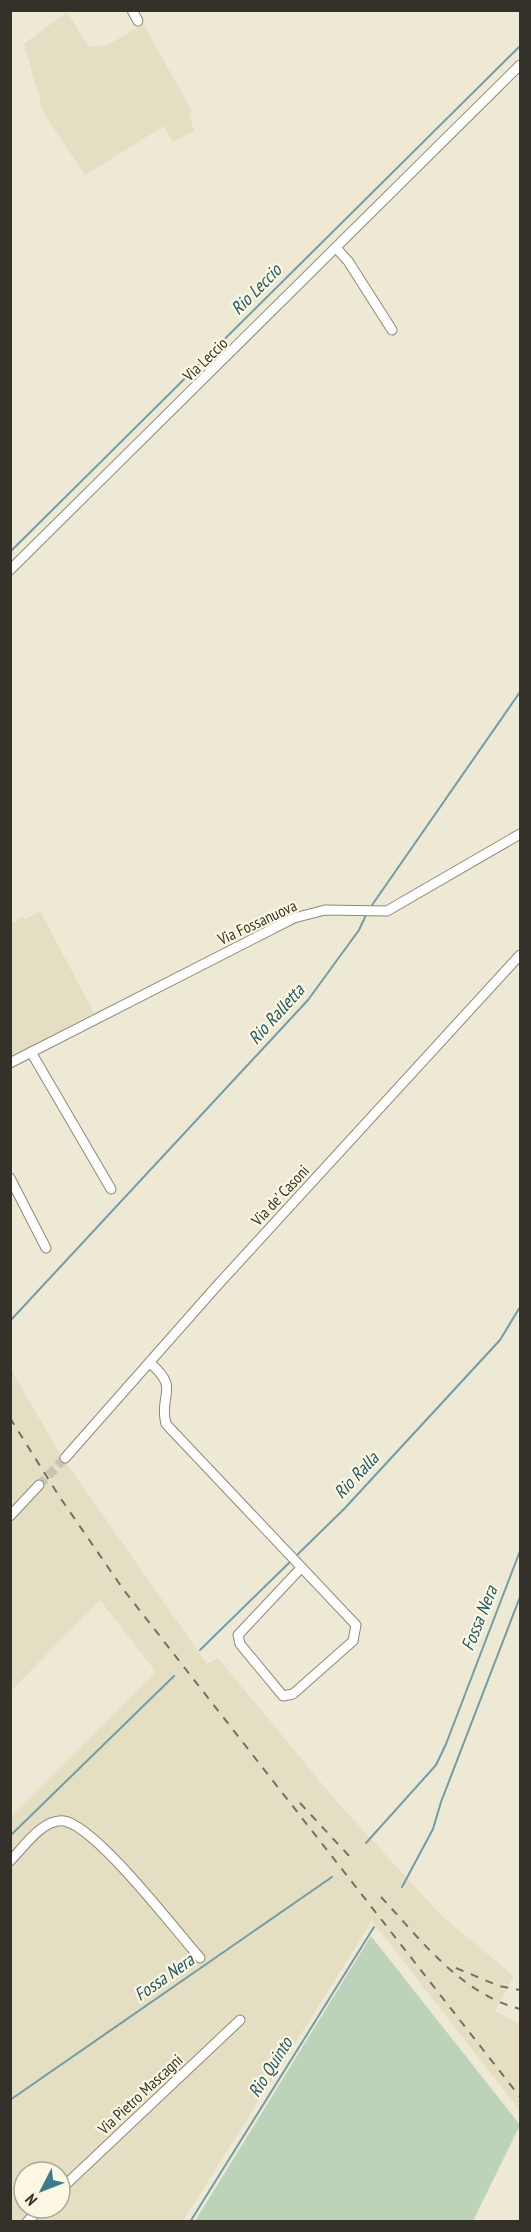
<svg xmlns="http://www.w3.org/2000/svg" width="531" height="2232" font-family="'PT Sans Narrow',sans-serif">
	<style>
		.built { fill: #e4dec3; fill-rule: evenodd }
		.green { fill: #bcd3b9 }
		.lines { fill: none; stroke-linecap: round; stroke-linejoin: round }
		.stream { stroke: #739ca6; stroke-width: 2 }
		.street-tunnel { stroke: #c9c4b3; stroke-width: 9; stroke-dasharray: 9 4.5; stroke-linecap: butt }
		.street-casing { stroke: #8e8a77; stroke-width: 11 }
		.street { stroke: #fff; stroke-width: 9 }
		.rail { stroke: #737064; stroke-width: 2; stroke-dasharray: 8 8; stroke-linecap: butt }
		.labels { text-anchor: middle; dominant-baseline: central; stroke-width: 4.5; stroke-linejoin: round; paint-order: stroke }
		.street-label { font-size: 16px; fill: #333129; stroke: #fbf7e2 }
		.water-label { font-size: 18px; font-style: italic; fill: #1f5764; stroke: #fbf7e2 }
	</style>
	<rect width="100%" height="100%" fill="#eee9d5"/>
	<g class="built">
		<path d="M67 12 89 47 108 45 143 24 192 111 189 114 194 131 173 142 164 126 85 175 44 114 24 44Z"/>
		<path d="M40 911 94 1013 11 1057V924L22 917 26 919Z"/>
		<path d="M10 1368 60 1454 207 1664 218 1658 337 1802 441 1915 514 1976 495 2011 520 2024V2111L372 1921 183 2221H11V1816L156 1672 100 1600 11 1691ZM24 2172H60V2208H24Z"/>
	</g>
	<path class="green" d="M371 1936 520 2125 473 2221H195Z"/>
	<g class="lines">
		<g class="stream">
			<path d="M10 552 520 46"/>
			<path d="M370 908 520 692"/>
			<path d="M10 1321 308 1000 359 930 367 913"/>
			<path d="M296 1556 345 1508 500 1340 520 1307"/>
			<path d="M200 1650 292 1560"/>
			<path d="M10 1836 174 1676"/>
			<path d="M366 1843 436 1765 446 1744 520 1551"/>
			<path d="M402 1887 433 1829 441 1802 520 1597"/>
			<path d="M10 2100 332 1877"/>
			<path d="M190 2222 374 1927"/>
		</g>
		<path class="street-tunnel" d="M39 1485 65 1458"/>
		<g class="street-casing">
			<g id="street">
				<path d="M132 10 138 21"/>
				<path d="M337 249 348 261 392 330"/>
				<path d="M10 570 520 65"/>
				<path d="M31 1052 111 1189"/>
				<path d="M10 1063 294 918 325 910 387 911 520 834"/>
				<path d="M10 1178 46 1248"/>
				<path d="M150 1363C181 1389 158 1395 166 1424L356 1625 353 1641 293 1694 283 1696 240 1644 238 1635 301 1568"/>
				<path d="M65 1458 215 1288 520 955"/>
				<path d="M10 1516 39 1485"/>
				<path d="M10 1861C23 1848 43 1818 64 1821 96 1826 176 1931 200 1958"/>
				<path d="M60 2190 240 2020"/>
				<path d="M27 2222 41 2208"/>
			</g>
		</g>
		<use href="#street" class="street"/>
		<g class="rail">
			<path d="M10 1418 59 1496 123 1589 520 2097"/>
			<path d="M300 1803 351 1858"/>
			<path d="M381 1897C422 1941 460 1993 520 2009"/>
			<path d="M456 1968 499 1986 520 1990"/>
		</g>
	</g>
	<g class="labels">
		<g class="street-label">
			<text transform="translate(205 359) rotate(-44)">Via Leccio</text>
			<text transform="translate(257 922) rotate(-25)">Via Fossanuova</text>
			<text transform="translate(280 1195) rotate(-47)">Via de' Casoni</text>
			<text transform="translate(140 2094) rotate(-43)">Via Pietro Mascagni</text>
		</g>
		<g class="water-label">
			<text transform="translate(256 289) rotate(-45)">Rio Leccio</text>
			<text transform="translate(276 1014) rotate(-48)">Rio Ralletta</text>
			<text transform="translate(356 1475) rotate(-47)">Rio Ralla</text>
			<text transform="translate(479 1618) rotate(-68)">Fossa Nera</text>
			<text transform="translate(164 1977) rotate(-35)">Fossa Nera</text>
			<text transform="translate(270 2067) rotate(-58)">Rio Quinto</text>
		</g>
	</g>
	<rect width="531" height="2232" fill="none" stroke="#333129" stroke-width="24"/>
	<g transform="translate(42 2190) rotate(228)"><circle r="28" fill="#fbf7e2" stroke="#aba898" stroke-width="1.5"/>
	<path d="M0-4.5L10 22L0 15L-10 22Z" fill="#3a7c8e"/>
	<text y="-9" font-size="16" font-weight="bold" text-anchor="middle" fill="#333129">N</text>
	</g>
</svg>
